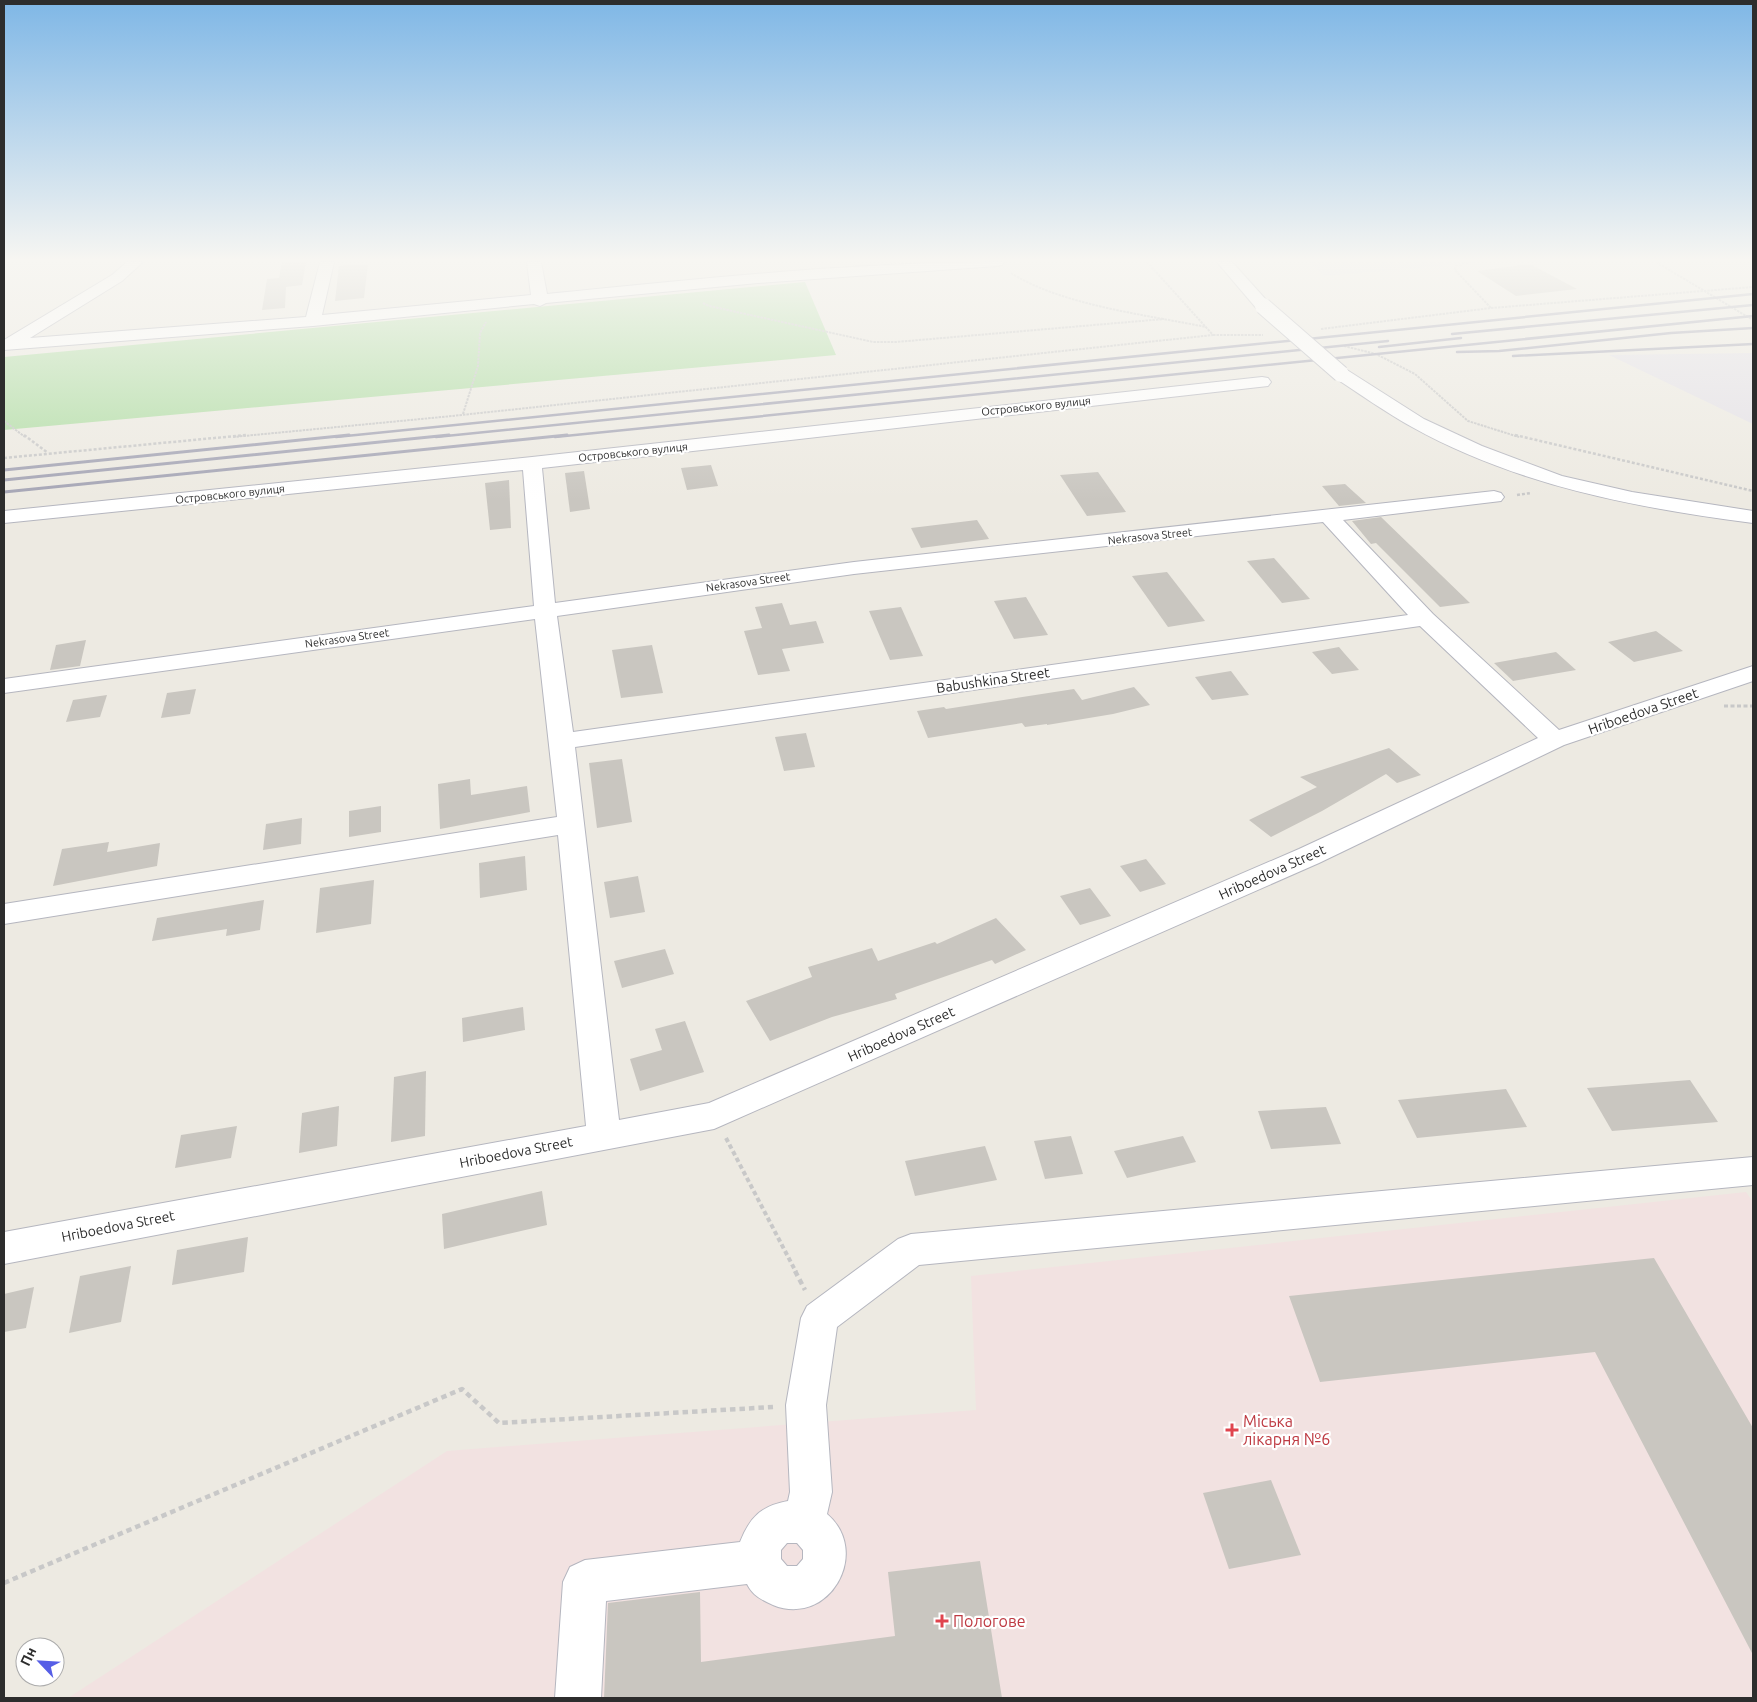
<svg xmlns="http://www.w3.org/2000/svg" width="1757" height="1702" font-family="Ubuntu,sans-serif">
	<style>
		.industrial { fill: #e4e1e7 }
		.medical { fill: #f2e2e1 }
		.green { fill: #b1dda5 }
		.building { fill: #c9c6c0 }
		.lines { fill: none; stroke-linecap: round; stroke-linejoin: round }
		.minor-casing { stroke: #b5b6bf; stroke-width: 2 }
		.path-far4 { stroke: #c8c8c8; stroke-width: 2; stroke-dasharray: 2.5 1; stroke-linecap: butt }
		.path-far3 { stroke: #c8c8c8; stroke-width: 2.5; stroke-dasharray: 3 2; stroke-linecap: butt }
		.path-far2 { stroke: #c8c8c8; stroke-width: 3; stroke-dasharray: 4 2.5; stroke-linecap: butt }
		.path-far1 { stroke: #c8c8c8; stroke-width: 4; stroke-dasharray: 4.5 3; stroke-linecap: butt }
		.path { stroke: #c8c8c8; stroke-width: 4.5; stroke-dasharray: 5.5 4; stroke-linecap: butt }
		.minor { fill: #fff; fill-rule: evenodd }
		.rail-far1 { stroke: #a5a5b5; stroke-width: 2.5 }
		.rail { stroke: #a5a5b5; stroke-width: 3 }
		.minor-bridge-casing { stroke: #b5b6bf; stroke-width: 18; stroke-linecap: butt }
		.minor-bridge { stroke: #fff; stroke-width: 16 }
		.health-dot { fill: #e0444e; stroke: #fff; stroke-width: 2 }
		.labels { text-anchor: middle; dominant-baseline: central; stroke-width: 4.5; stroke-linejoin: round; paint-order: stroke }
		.far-street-label { font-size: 11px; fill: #2d2d2d; stroke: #fff }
		.street-label { font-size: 14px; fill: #2d2d2d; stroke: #fff }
		.near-health-label { font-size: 16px; fill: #be3a42; stroke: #fff; text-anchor: start }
	</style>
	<rect width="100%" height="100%" fill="#edeae2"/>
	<g class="industrial">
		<path d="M1310 262H1485L1324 276Z"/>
		<path d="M1753 353V424L1609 355Z"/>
	</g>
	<path class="medical" d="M1746 1192 1753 1202V1698H68L447 1451 976 1410 971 1276Z"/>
	<path class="green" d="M805 282 836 355 4 430V357Z"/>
	<g class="building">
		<path d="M282 262H306L302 285 286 287 285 308 262 310 267 279 279 278Z"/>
		<path d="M368 264 364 298 335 301 339 266Z"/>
		<path d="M1530 264 1577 289 1516 296 1477 271Z"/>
		<path d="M711 465 718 486 687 490 681 468Z"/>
		<path d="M584 471 590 509 570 512 565 473Z"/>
		<path d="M1098 472 1126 512 1087 516 1060 475Z"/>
		<path d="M509 480 511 528 490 530 485 483Z"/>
		<path d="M1345 484 1366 503 1339 506 1322 486Z"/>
		<path d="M1381 517 1470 603 1440 607 1376 543 1371 544 1352 521Z"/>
		<path d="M977 520 989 539 921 548 911 528Z"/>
		<path d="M1274 558 1310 599 1282 603 1247 561Z"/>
		<path d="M1167 572 1205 621 1168 627 1132 576Z"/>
		<path d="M1026 597 1048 635 1014 639 994 601Z"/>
		<path d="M782 603 790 625 816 621 824 643 782 649 790 671 758 675 744 631 762 628 755 607Z"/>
		<path d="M901 607 923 656 890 660 869 611Z"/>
		<path d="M1656 631 1683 651 1634 662 1608 642Z"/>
		<path d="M86 640 80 666 50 670 56 645Z"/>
		<path d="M652 645 663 693 621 698 612 650Z"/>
		<path d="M1339 647 1344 653 1359 670 1332 674 1312 652Z"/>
		<path d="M1556 652 1576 670 1513 681 1494 663Z"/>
		<path d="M1231 671 1249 695 1212 700 1195 677Z"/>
		<path d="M1134 687 1150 705 1113 714 1047 725V724L1025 727 1022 723 928 738 917 711 944 707 946 709 1074 689 1082 700Z"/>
		<path d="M196 689 190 714 161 718 167 693Z"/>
		<path d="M107 695 100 717 66 722 73 700Z"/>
		<path d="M806 733 815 767 784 771 775 737Z"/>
		<path d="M1389 748 1421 775 1397 783 1386 774 1322 811 1271 837 1249 820 1317 787 1300 777Z"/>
		<path d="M622 759 632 822 597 828 589 763Z"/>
		<path d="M470 779 471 795 527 786 530 812 440 829 438 784Z"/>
		<path d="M381 806V832L349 837V811Z"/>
		<path d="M302 818 301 844 263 850 266 824Z"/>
		<path d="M109 842 107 852 160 843 157 866 53 886 62 849Z"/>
		<path d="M525 856 527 890 480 898 479 863Z"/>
		<path d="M1146 859 1166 884 1140 892 1120 866Z"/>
		<path d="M638 876 645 912 610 918 604 882Z"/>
		<path d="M374 880 371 924 316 933 320 888Z"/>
		<path d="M1090 888 1111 916 1080 925 1060 896Z"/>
		<path d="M264 900 260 930 226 936 227 929 152 941 157 918Z"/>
		<path d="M996 918 1026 950 995 964 992 960 895 994 897 999 832 1017 770 1041 746 1001 812 977 808 967 872 948 878 961 935 942 937 944Z"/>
		<path d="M665 949 674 974 622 988 614 961Z"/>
		<path d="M523 1007 525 1030 463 1042 462 1018Z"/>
		<path d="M685 1021 704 1072 640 1091 630 1059 662 1050 655 1029Z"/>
		<path d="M426 1071 425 1136 391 1142 394 1077Z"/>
		<path d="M1690 1080 1718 1122 1612 1131 1587 1088Z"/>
		<path d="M1506 1089 1527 1127 1417 1138 1398 1100Z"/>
		<path d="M339 1106 337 1146 299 1153 302 1113Z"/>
		<path d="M1326 1107 1341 1144 1271 1149 1258 1111Z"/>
		<path d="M237 1126 231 1158 175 1168 181 1135Z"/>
		<path d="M1071 1136 1083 1174 1045 1179 1034 1141Z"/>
		<path d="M1183 1136 1196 1162 1127 1178 1114 1151Z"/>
		<path d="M985 1146 997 1180 915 1196 905 1161Z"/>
		<path d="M542 1191 547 1225 444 1249 442 1214Z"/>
		<path d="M248 1237 244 1272 172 1285 177 1250Z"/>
		<path d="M1654 1258 1753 1428V1655L1595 1352 1320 1382 1289 1296Z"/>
		<path d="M131 1266 121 1322 69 1333 80 1276Z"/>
		<path d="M34 1287 26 1328 4 1332V1294Z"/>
		<path d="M1271 1480 1301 1555 1229 1569 1203 1493Z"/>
		<path d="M980 1561 1002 1698H604L608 1603 700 1592 701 1662 895 1636 888 1572Z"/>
	</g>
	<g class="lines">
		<g class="minor-casing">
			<g id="minor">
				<path d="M127 262H143L122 281 30 338 306 317 320 262H334L322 315 531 295 527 262H541L547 294C699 279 851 262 1004 262L1002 265 997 266 758 283 546 303 540 306 534 304 313 326 4 350V340L112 275Z"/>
				<path d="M1217 262H1232L1269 303 1271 306 1269 309H1257Z"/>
				<path d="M1341 369 1347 370 1424 419 1482 446 1562 476 1632 492 1753 511V523C1636 508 1516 485 1412 427 1385 412 1360 394 1335 378L1332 374 1335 370Z"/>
				<path d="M1262 377 1268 378 1271 382 1268 386 542 468 555 603 854 562 1494 491 1501 493 1504 497 1501 501 1343 520 1433 614 1559 730 1753 666V681L1564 745 1319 863 714 1129 4 1264V1232L586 1126 558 835 4 924V904L557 817 535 619 4 693V679L534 606 523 470 4 523V511L532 457ZM1323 522 1408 615 573 732 557 616 854 574ZM1420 626 1538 738 1299 849 709 1103 619 1120 575 747Z"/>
				<path d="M1753 1157V1185L919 1265 837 1327 826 1405 832 1492 827 1514C872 1552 829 1628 773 1605 762 1600 753 1596 747 1584L606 1601 601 1698H555L563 1582 570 1567 585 1560 740 1542C750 1517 761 1506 788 1501L790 1492 786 1405 801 1318 807 1306 898 1239 911 1234ZM787 1543H797L803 1550V1559L797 1566H787L781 1559V1550Z"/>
			</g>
		</g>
		<g class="path-far4">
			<path d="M1656 262 1753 320"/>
			<path d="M1011 273C1061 305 1147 315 1206 327"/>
			<path d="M703 303 709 306 873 342H896L1164 319"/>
			<path d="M1491 308 1753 287"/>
			<path d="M1321 329 1491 308 1455 270 1456 266 1469 262"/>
			<path d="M1213 335H1263"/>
			<path d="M1344 346 1376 354 1415 374 1468 421 1519 437"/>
			<path d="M463 414 478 366 480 333 486 322"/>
			<path d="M4 421 25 437"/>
			<path d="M233 437 452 416 1213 335 1147 262"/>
		</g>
		<g class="path-far3">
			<path d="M24 435 48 453"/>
			<path d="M1515 435 1753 491"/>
			<path d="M4 458 246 435"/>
			<path d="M1517 495 1531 493"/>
		</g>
		<path class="path-far2" d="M1724 706H1753"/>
		<path class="path-far1" d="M726 1138 796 1272"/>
		<g class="path">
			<path d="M795 1271 805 1290"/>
			<path d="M4 1583 462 1389 499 1423 773 1407"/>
		</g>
		<use href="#minor" class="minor"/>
		<g class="rail-far1">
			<path d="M1452 334 1753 305"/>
			<path d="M1379 347 1461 338"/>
			<path d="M1457 352 1499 351 1671 333 1753 328"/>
			<path d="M1513 356 1753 344"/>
			<path d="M336 437 1753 294"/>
			<path d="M436 437 1388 341"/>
			<path d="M555 437 1753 316"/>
		</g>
		<g class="rail">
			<path d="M4 470 349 435"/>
			<path d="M4 480 449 435"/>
			<path d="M4 492 567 435"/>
		</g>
		<g class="minor-bridge-casing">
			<path id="minor-bridge" d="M1263 306 1341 374"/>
		</g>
		<use href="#minor-bridge" class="minor-bridge"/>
	</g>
	<linearGradient id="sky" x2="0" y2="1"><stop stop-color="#7fb7e6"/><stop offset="0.52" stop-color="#f7f6f2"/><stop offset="1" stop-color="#f7f6f2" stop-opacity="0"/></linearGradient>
	<rect width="1757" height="500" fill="url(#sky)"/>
	<g class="health-dot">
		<path d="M1229.5 1422.5h5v5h5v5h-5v5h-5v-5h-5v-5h5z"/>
		<path d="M939.5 1613.5h5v5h5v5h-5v5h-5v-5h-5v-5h5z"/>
	</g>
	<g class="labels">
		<g class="far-street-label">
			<text transform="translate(1036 406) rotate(-6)">Островського вулиця</text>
			<text transform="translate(633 452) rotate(-6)">Островського вулиця</text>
			<text transform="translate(230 494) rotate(-6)">Островського вулиця</text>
			<text transform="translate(1150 536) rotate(-6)">Nekrasova Street</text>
			<text transform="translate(748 582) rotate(-8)">Nekrasova Street</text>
			<text transform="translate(347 638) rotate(-8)">Nekrasova Street</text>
		</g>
		<g class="street-label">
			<text transform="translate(993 680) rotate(-8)">Babushkina Street</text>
			<text transform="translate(1643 711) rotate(-19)">Hriboedova Street</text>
			<text transform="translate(1272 872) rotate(-24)">Hriboedova Street</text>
			<text transform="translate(901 1034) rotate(-24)">Hriboedova Street</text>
			<text transform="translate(516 1152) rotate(-11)">Hriboedova Street</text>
			<text transform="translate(118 1226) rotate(-11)">Hriboedova Street</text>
		</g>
		<g class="near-health-label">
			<text x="1243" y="1421">Міська<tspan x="1243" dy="18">лікарня №6</tspan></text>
			<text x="953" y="1621">Пологове</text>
		</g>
	</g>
	<rect width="1757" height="1702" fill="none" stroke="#2d2d2d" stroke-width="10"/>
	<g transform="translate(40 1662) rotate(295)"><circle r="24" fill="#ffffff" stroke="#ababab"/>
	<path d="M0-4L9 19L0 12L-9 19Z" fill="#565ee6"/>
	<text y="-8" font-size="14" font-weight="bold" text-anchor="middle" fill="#2d2d2d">Пн</text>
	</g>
</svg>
